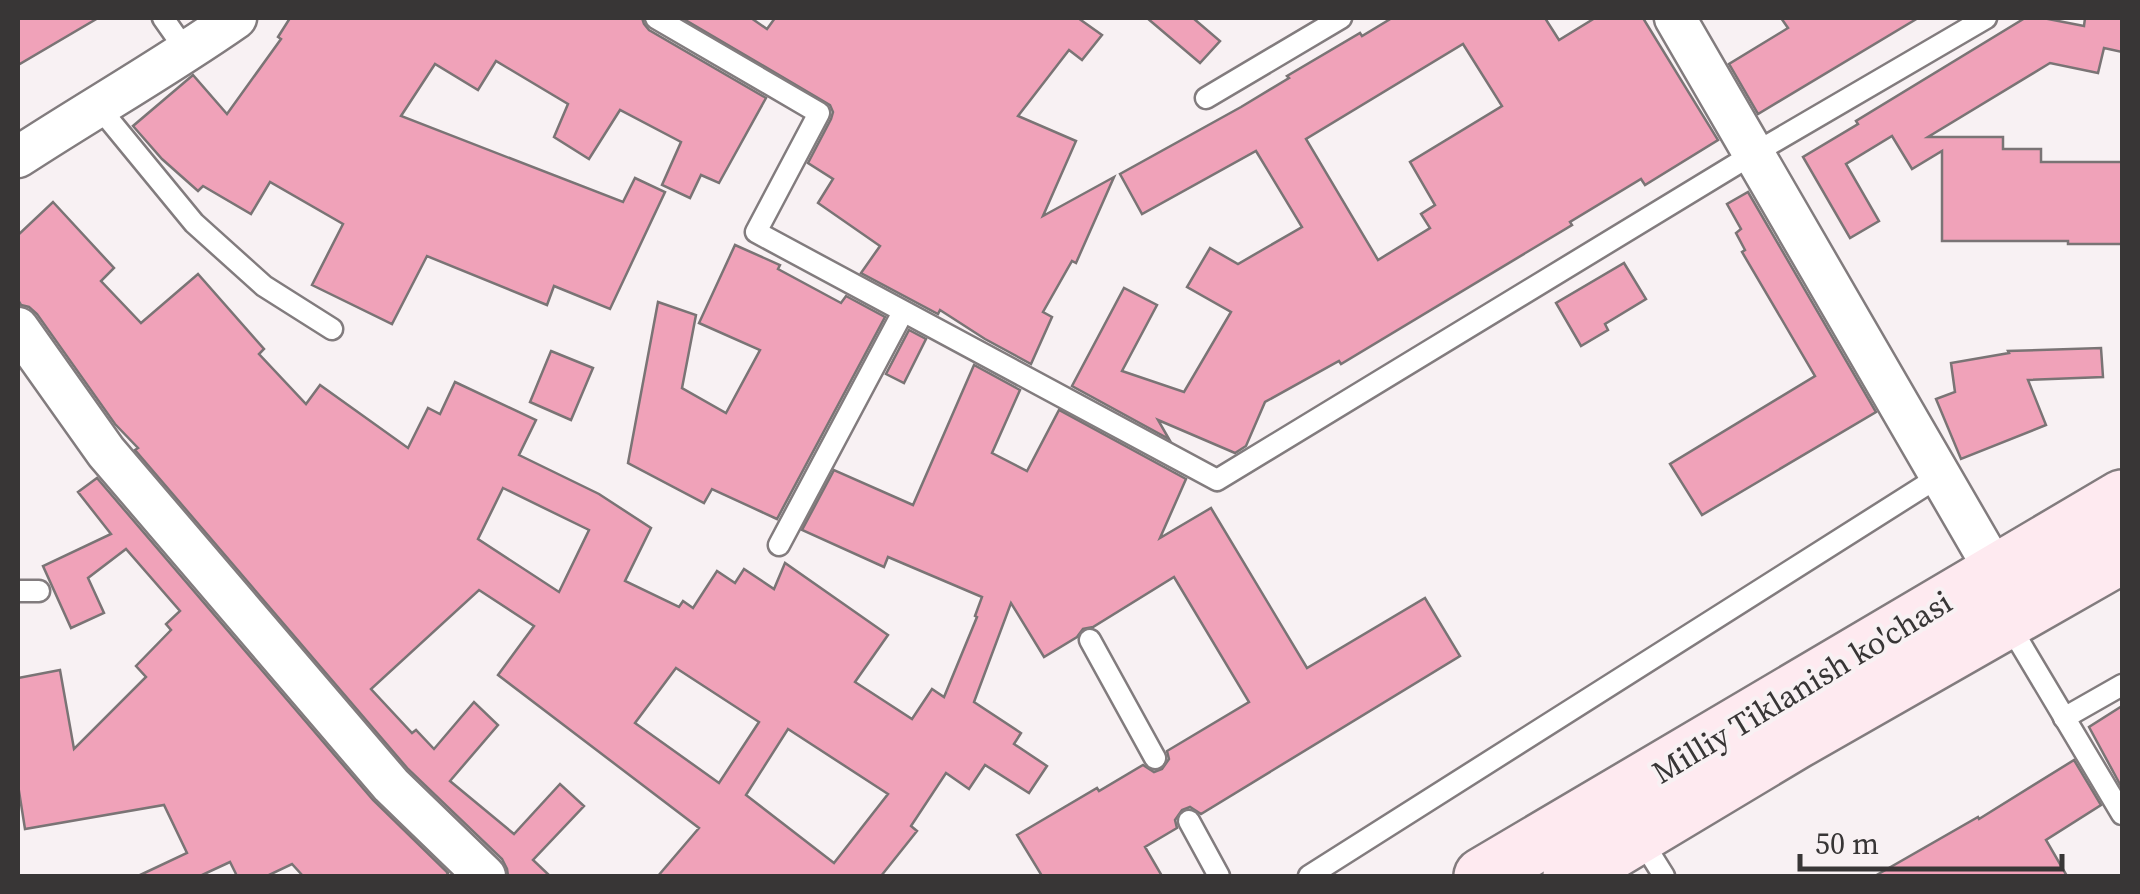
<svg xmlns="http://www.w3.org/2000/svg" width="2140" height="894" font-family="'Source Serif 4',serif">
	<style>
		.building { fill: #f0a2b9; stroke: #7a7475; stroke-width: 2.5; fill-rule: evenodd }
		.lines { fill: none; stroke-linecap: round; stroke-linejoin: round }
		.lane-casing { stroke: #827c7e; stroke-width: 25 }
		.street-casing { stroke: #827c7e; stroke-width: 45 }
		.secondary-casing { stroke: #827c7e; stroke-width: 60 }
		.lane { stroke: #fff; stroke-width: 20 }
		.street { stroke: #fff; stroke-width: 40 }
		.secondary { stroke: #feeaf0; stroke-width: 55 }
		.labels { text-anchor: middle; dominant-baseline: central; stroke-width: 8; stroke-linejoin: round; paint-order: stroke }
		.street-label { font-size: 32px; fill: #383636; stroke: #f8f1f3 }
	</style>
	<rect width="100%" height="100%" fill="#f8f1f3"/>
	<g class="building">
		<path d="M18 18H98L18 65Z"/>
		<path d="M290 18H642L644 24 649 30 766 98 719 183 701 175 690 198 662 185 681 142 620 110 589 159 554 137 568 104 496 61 478 90 435 64 401 116 623 202 635 178 665 192 610 309 554 286 547 305 427 256 392 324 312 285 343 224 270 182 251 214 203 186 198 191 162 159 133 126 193 75 227 114 281 39 278 37Z"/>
		<path d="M682 18H751L767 29 775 18H1078L1102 35 1082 60 1069 50 1018 116 1076 141 1043 216 1114 177 1076 263 1072 261 1043 312 1052 317 1031 364 985 339 940 310 938 314 861 273 880 246 818 203 833 179 808 163 831 119 833 112 830 105Z"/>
		<path d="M1147 18H1193L1220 41 1200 63Z"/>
		<path d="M1392 18H1545L1559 40 1595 18H1643L1718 140 1645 185 1641 179 1570 222 1572 225 1341 364 1339 361 1265 402 1246 446 1235 453 1158 420 1169 439 1072 386 1124 288 1157 305 1122 371 1184 392 1231 312 1187 287 1210 248 1238 264 1302 227 1256 151 1142 214 1120 174 1241 107 1289 78 1287 76 1360 33 1362 36ZM1463 44 1502 106 1410 162 1435 205 1421 214 1430 228 1378 260 1306 139Z"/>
		<path d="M1781 18H1918L1758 114 1729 64 1788 28Z"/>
		<path d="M2025 18H2043L2084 26 2085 18H2122V52L2104 48 2098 73 2050 63 1928 137H2003V149H2041V162H2122V244H2068V241H1942V151L1912 169 1892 136 1846 164 1879 221 1850 238 1803 157 1858 124 1856 121Z"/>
		<path d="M1748 192 1876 412 1702 515 1670 464 1815 376 1742 252 1745 250 1736 233 1741 229 1727 204Z"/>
		<path d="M53 202 114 268 101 281 141 323 198 274 264 349 259 354 306 404 320 385 408 448 428 408 440 414 455 382 536 420 519 455 599 494 651 528 625 581 679 607 683 601 693 608 717 571 735 583 744 569 774 589 785 563 888 635 855 682 912 719 932 689 944 697 977 617 975 616 982 597 888 557 884 567 802 530 834 470 913 505 974 365 1020 390 992 453 1027 471 1059 410 1186 479 1160 538 1211 508 1307 668 1425 598 1460 656 1201 814 1190 807 1182 810 1175 820 1177 828 1145 847 1162 876H1042L1017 835 1097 788 1099 791 1143 765 1154 772 1162 769 1169 759 1167 751 1249 702 1174 577 1093 627 1083 629 1077 637 1044 657 1011 603 974 702 1021 733 1014 744 1047 766 1029 793 985 765 969 789 946 773 911 826 917 831 881 876H658L699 828 498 675 534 626 479 590 371 689 412 733 416 730 434 749 474 702 498 725 450 781 514 834 560 784 584 806 533 860 550 876H508L507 869 502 859 408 769 135 450 138 448 115 424 37 314 29 307 21 305 18 300V235ZM503 488 589 530 559 592 478 539ZM676 668 759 722 719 783 635 723ZM788 729 888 794 834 863 746 795Z"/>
		<path d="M735 245 780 265 778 269 841 303 846 296 885 317 777 519 712 489 704 503 628 463 658 302 696 315 682 388 726 413 760 350 699 323Z"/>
		<path d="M1624 263 1646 299 1605 324 1608 330 1581 346 1556 303Z"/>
		<path d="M909 330 926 339 904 383 886 374Z"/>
		<path d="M2101 348 2103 377 2028 380 2046 425 1961 459 1936 399 1955 392 1951 363 2009 353 2008 351Z"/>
		<path d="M551 351 593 368 571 420 530 402Z"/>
		<path d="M97 478 373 800 448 873 446 876H303L292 864 267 876H237L230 862 200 876H138L187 853 164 805 25 829 18 785V678L60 670 74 749 146 677 136 666 171 630 166 624 180 611 126 549 88 578 104 613 71 628 43 566 111 534 78 492Z"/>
		<path d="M2122 706V788L2089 727Z"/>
		<path d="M2074 760 2101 805 2046 840 2067 876H1875L1978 817 1979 819Z"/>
	</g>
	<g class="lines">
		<g class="lane-casing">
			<g id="lane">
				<path d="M163 18 187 52"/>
				<path d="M656 18 819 113 756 232 1217 480 1753 154 1986 18"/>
				<path d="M1206 98 1341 18"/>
				<path d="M97 105 194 223 264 286 332 329"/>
				<path d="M779 545 903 312"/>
				<path d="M18 591H39"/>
				<path d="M2008 623 2122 814"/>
				<path d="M1090 640 1155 758"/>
				<path d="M2064 718 2122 685"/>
				<path d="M1189 821 1219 876"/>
				<path d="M1639 836 1664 876"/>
				<path d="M1309 876 1940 476"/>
			</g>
		</g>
		<g class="street-casing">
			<g id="street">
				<path d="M1675 18 1996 572"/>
				<path d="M18 157C90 110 166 67 236 18"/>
				<path d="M18 328 106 452 391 785 485 876"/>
			</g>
		</g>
		<g class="secondary-casing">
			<g id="secondary">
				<path d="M1482 876 2122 498"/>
				<path d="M1571 876 1796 741 2122 555"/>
			</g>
		</g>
		<use href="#lane" class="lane"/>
		<use href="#street" class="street"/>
		<use href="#secondary" class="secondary"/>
	</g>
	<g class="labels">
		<g class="street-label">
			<text transform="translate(1802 687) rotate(-31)">Milliy Tiklanish ko'chasi</text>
		</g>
	</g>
	<rect width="2140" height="894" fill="none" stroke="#383636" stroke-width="40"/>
	<path d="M1800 854v15h262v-15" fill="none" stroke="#383636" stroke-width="5"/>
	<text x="1815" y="854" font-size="30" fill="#383636" stroke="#f8f1f3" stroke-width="8" paint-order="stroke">50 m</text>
</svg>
